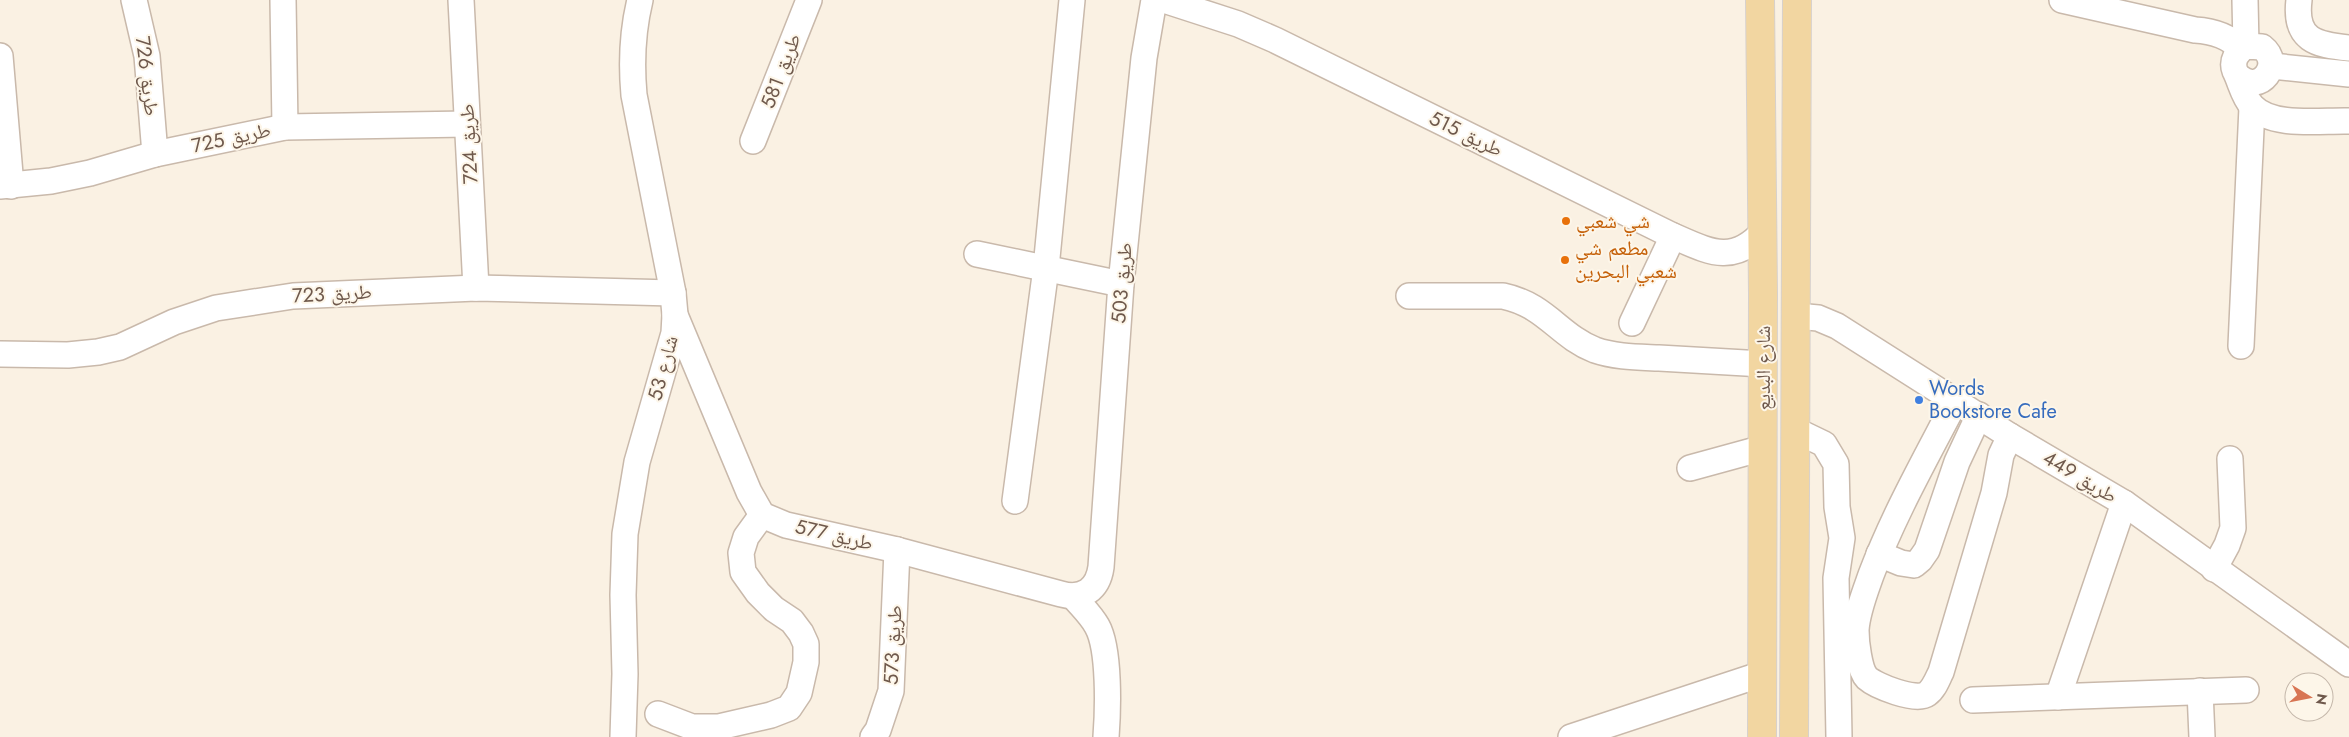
<svg xmlns="http://www.w3.org/2000/svg" width="2349" height="737" font-family="Jost,'Noto Naskh Arabic',sans-serif">
	<style>
		.lines { fill: none; stroke-linecap: round; stroke-linejoin: round }
		.minor-casing { stroke: #c9b9ab; stroke-width: 28 }
		.major-casing { stroke: #d7d1cd; stroke-width: 30 }
		.minor { stroke: #fff; stroke-width: 25 }
		.major { stroke: #f2d6a1; stroke-width: 28 }
		.food-dot { fill: #e8710a; stroke: #fdf6e9; stroke-width: 2 }
		.shop-dot { fill: #3f7fe0; stroke: #fdf6e9; stroke-width: 2 }
		.labels { text-anchor: middle; dominant-baseline: central; stroke-width: 4; stroke-linejoin: round; paint-order: stroke }
		.street-label { font-size: 20px; fill: #6f594c; stroke: #fdf6e9 }
		.food-label { font-size: 20px; fill: #c56008; stroke: #fdf6e9; text-anchor: start }
		.shop-label { font-size: 20px; fill: #366cbe; stroke: #fdf6e9; text-anchor: start }
	</style>
	<rect width="100%" height="100%" fill="#faf1e3"/>
	<g class="lines">
		<g class="minor-casing">
			<g id="minor">
				<path d="M134 0 147 56 155 154"/>
				<path d="M283 0 285 127"/>
				<path d="M461 0 476 288"/>
				<path d="M1164 0 1238 24 1275 40 1673 236C1708 251 1732 266 1763 232"/>
				<path d="M2062 0 2195 30C2212 31 2229 36 2241 49"/>
				<path d="M2245 0 2246 46"/>
				<path d="M2299 0C2294 40 2316 45 2349 48"/>
				<path d="M0 56 11 186"/>
				<path d="M2272 66 2349 74"/>
				<path d="M2239 77C2260 95 2284 64 2262 47L2246 46C2237 51 2231 61 2235 71 2241 83 2243 96 2252 106 2272 128 2322 120 2349 121"/>
				<path d="M753 141 809 0"/>
				<path d="M0 186 51 181 90 173 155 154 285 127 467 124"/>
				<path d="M977 254 1121 284"/>
				<path d="M1409 296H1503C1546 305 1559 336 1595 350 1615 357 1638 357 1659 358 1694 360 1728 362 1763 364"/>
				<path d="M675 315 749 492 762 515 786 525 897 550 1061 594C1083 600 1098 589 1101 567L1121 284 1144 58 1154 0"/>
				<path d="M1797 316 1818 318 1837 326 2010 436 2124 503 2349 664"/>
				<path d="M1632 323 1673 236"/>
				<path d="M2241 346 2252 107"/>
				<path d="M0 354 68 355 98 352 120 347 174 322 216 308 293 296 476 288 673 293"/>
				<path d="M1956 400C1926 458 1894 514 1871 575 1865 592 1857 612 1856 630 1856 641 1859 670 1867 678 1876 686 1916 702 1927 694 1934 689 1937 680 1941 672L1994 493 2001 455 2010 436"/>
				<path d="M1797 431 1824 444 1836 464 1837 507 1842 538 1836 578 1839 737"/>
				<path d="M1690 468 1763 448"/>
				<path d="M1015 501 1046 268 1072 0"/>
				<path d="M1879 554 1901 563 1914 565 1920 560 1927 550 1957 462 1979 415"/>
				<path d="M2214 569 2227 545 2233 528 2230 459"/>
				<path d="M1073 596C1081 606 1091 615 1097 626 1110 649 1108 711 1106 737"/>
				<path d="M2200 691 2202 737"/>
				<path d="M2058 697 2124 503"/>
				<path d="M1973 700 2246 690"/>
				<path d="M658 714 692 727H719L771 715 789 708 799 693 806 662V644L801 633 792 621 774 609 758 593 743 572 741 553 746 537 762 515"/>
				<path d="M623 737 625 674 623 595 625 534 637 462 674 333 675 315 673 293 634 95C631 62 632 33 640 0"/>
				<path d="M873 737 878 730 891 691 897 550"/>
				<path d="M1571 737 1762 674"/>
			</g>
		</g>
		<g class="major-casing">
			<g id="major">
				<path d="M1760 0 1763 293 1762 737"/>
				<path d="M1794 737 1797 0"/>
			</g>
		</g>
		<use href="#minor" class="minor"/>
		<use href="#major" class="major"/>
	</g>
	<g class="food-dot">
		<circle cx="1566" cy="221" r="5"/>
		<circle cx="1565" cy="260" r="5"/>
	</g>
	<circle class="shop-dot" cx="1919" cy="400" r="5"/>
	<g class="labels">
		<g class="street-label">
			<text transform="translate(781 71) rotate(-69)">طريق 581</text>
			<text transform="translate(147 76) rotate(83)">طريق 726</text>
			<text transform="translate(1466 134) rotate(26)">طريق 515</text>
			<text transform="translate(231 138) rotate(-12)">طريق 725</text>
			<text transform="translate(469 144) rotate(-93)">طريق 724</text>
			<text transform="translate(1122 283) rotate(-85)">طريق 503</text>
			<text transform="translate(332 294) rotate(-3)">طريق 723</text>
			<text transform="translate(663 368) rotate(-75)">شارع 53</text>
			<text transform="translate(1763 368) rotate(-90)">شارع البديع</text>
			<text transform="translate(2080 477) rotate(31)">طريق 449</text>
			<text transform="translate(834 535) rotate(13)">طريق 577</text>
			<text transform="translate(893 645) rotate(-87)">طريق 573</text>
		</g>
		<g class="food-label">
			<text x="1576" y="221">شي شعبي</text>
			<text x="1575" y="248">مطعم شي<tspan x="1575" dy="23">شعبي البحرين</tspan></text>
		</g>
		<g class="shop-label">
			<text x="1929" y="388">Words<tspan x="1929" dy="23">Bookstore Cafe</tspan></text>
		</g>
	</g>
	<g transform="translate(2309 697) rotate(100)"><circle r="24" fill="#fdf6e9" stroke="#c4b7aa"/>
	<path d="M0-4L9 19L0 12L-9 19Z" fill="#d87553"/>
	<text y="-8" font-size="14" font-weight="bold" text-anchor="middle" fill="#6f594c">N</text>
	</g>
</svg>
